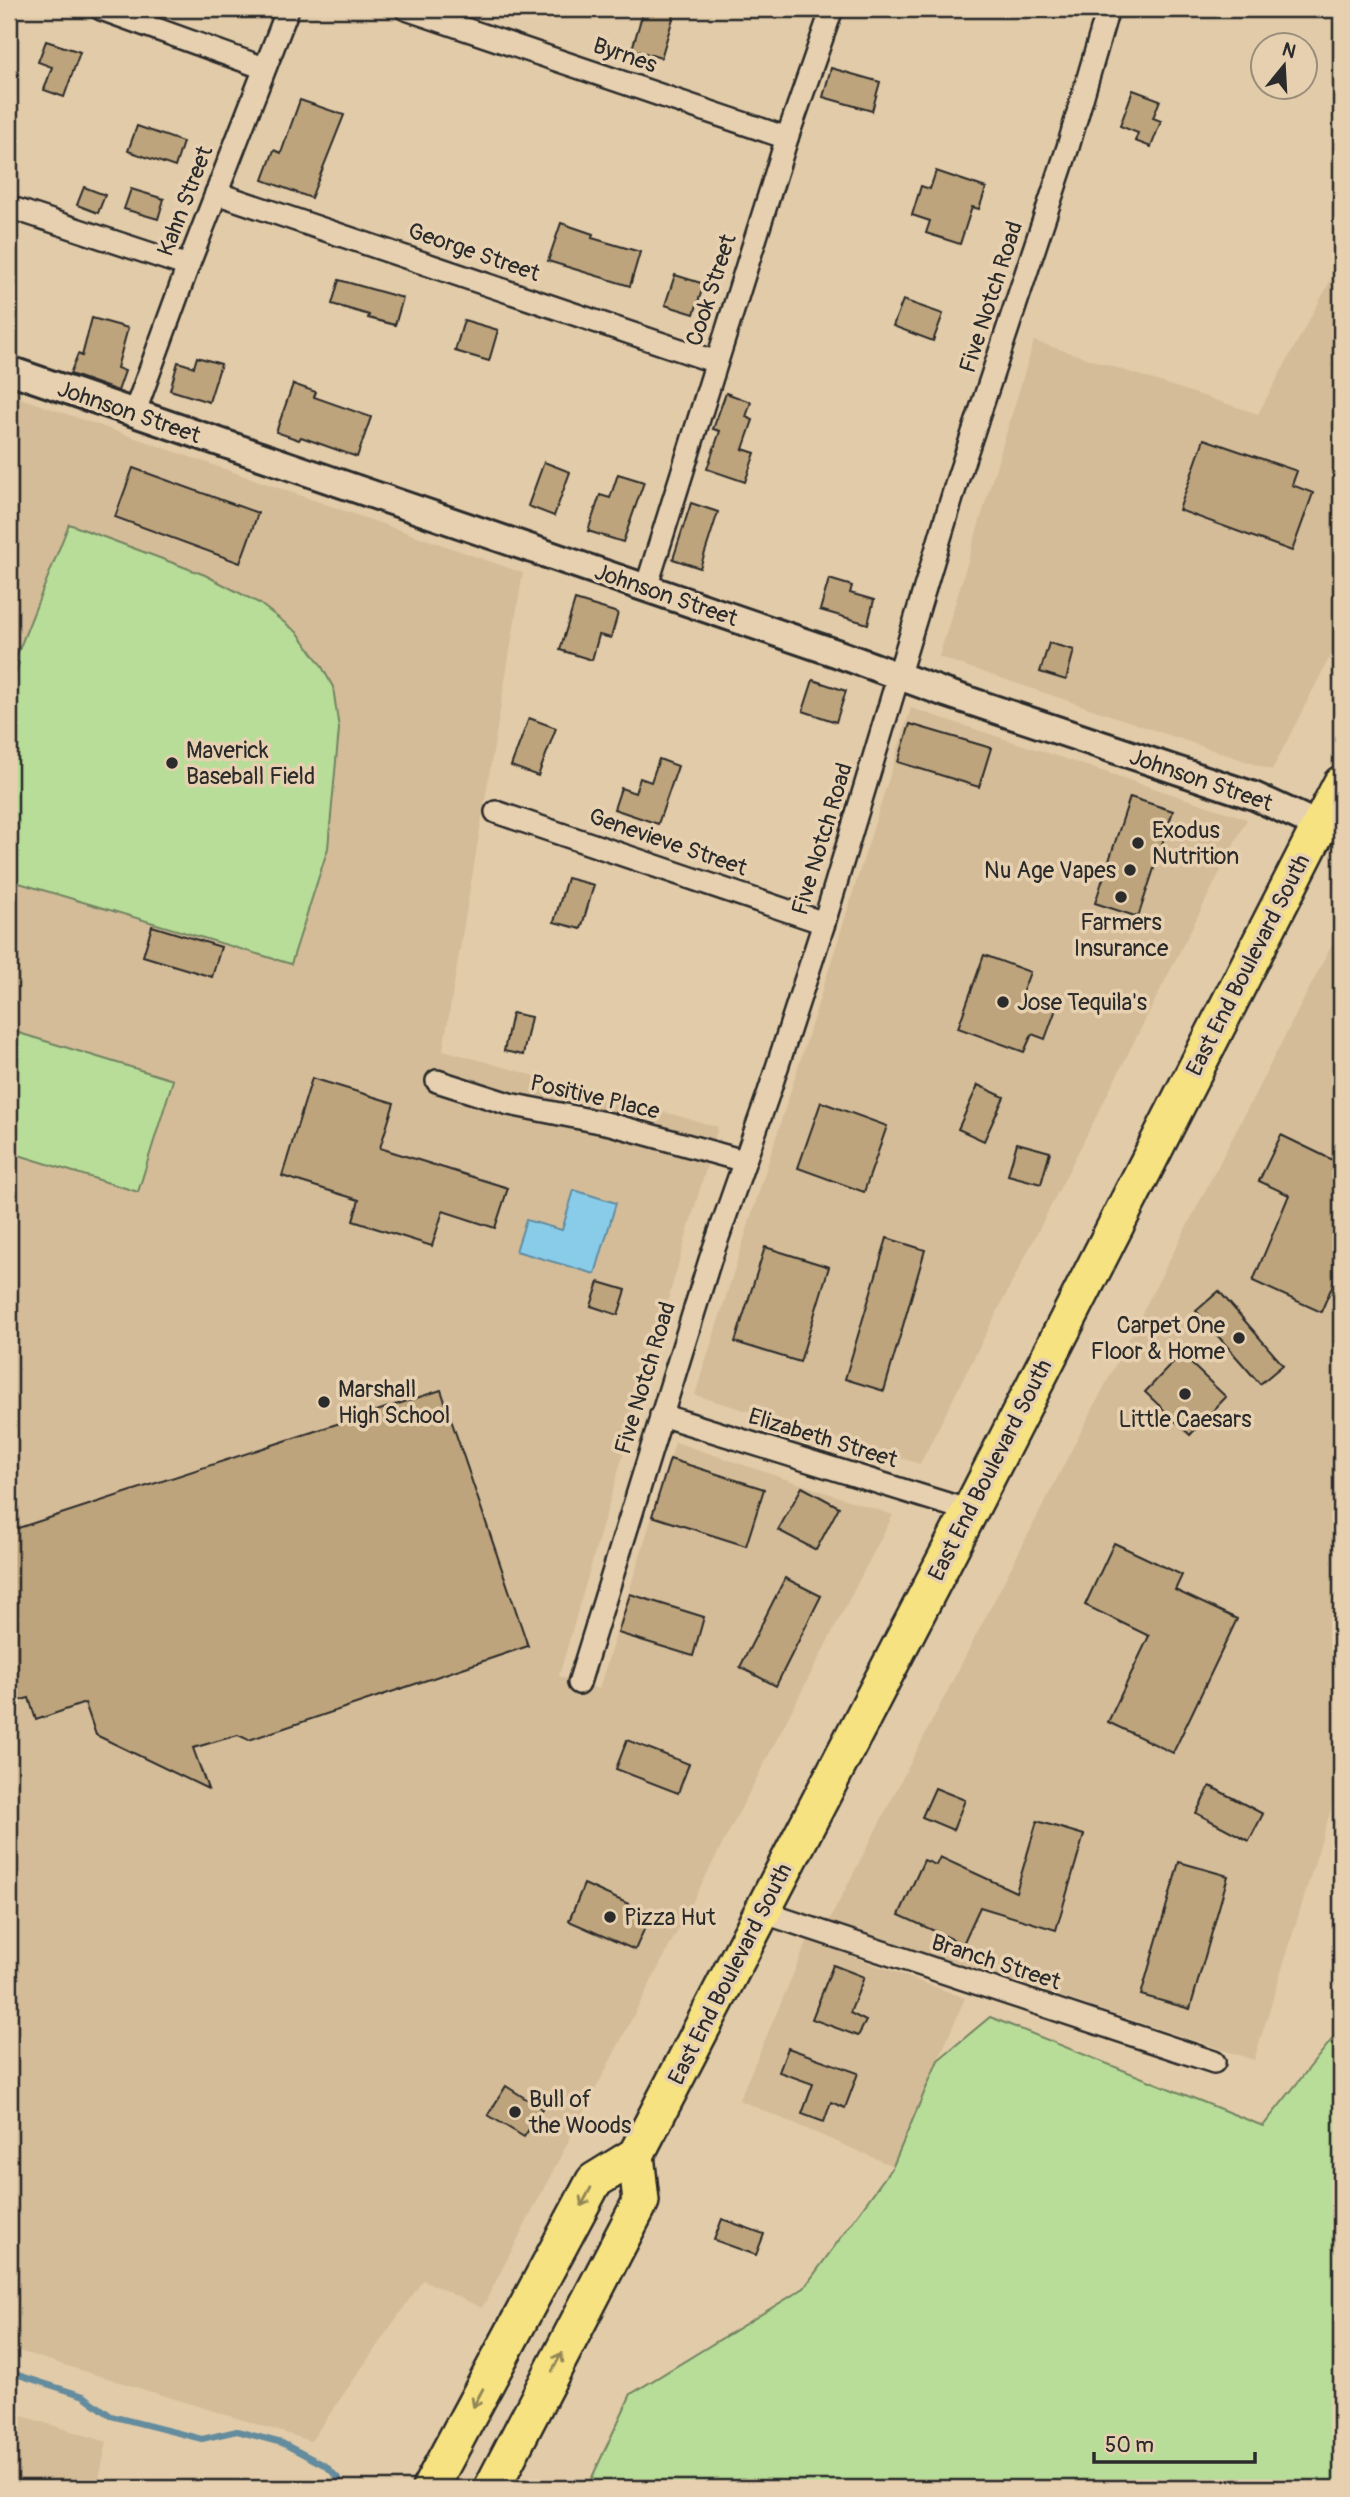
<svg xmlns="http://www.w3.org/2000/svg" width="1350" height="2497" font-family="Pangolin,sans-serif">
	<style>
		.built { fill: #d4bc98 }
		.green { fill: #b8dd98; stroke: #728462; stroke-width: 2 }
		.water { fill: #89ccea; stroke: #638c9e; stroke-width: 2 }
		.lines { fill: none; stroke-linecap: round; stroke-linejoin: round }
		.stream { stroke: #638c9e; stroke-width: 6 }
		.building { fill: #bda47b; stroke: #2b2b2b; stroke-width: 2 }
		.minor-casing { stroke: #2b2b2b; stroke-width: 26 }
		.tertiary-casing { stroke: #2b2b2b; stroke-width: 32 }
		.trunk-casing { stroke: #2b2b2b; stroke-width: 40 }
		.minor { stroke: #e6d0b0; stroke-width: 21 }
		.tertiary { stroke: #e6d0b0; stroke-width: 26 }
		.trunk { stroke: #f7e281; stroke-width: 35 }
		.oneway { stroke: #918656 }
		.poi-dot { fill: #2b2b2b; stroke: #e6d0b0; stroke-width: 2.5 }
		.labels { text-anchor: middle; dominant-baseline: central; stroke-width: 7; stroke-linejoin: round; paint-order: stroke }
		.street-label { font-size: 23px; fill: #2b2b2b; stroke: #e6d0b0 }
		.poi-label { font-size: 23px; fill: #2b2b2b; stroke: #e6d0b0; text-anchor: start }
	</style>
	<rect width="100%" height="100%" fill="#e2cba8"/>
	<filter id="ink" filterUnits="userSpaceOnUse"><feTurbulence type="fractalNoise" baseFrequency=".0143" numOctaves="2"/><feDisplacementMap in="SourceGraphic" scale="14" xChannelSelector="R" yChannelSelector="G"/><feConvolveMatrix kernelMatrix="1 2 1 2 8 2 1 2 1" color-interpolation-filters="sRGB"/></filter>
	<g filter="url(#ink)">
		<g class="built">
			<path d="M1341 261V635L1272 770 939 657 1034 341 1258 414Z"/>
			<path d="M9 394 523 573 443 1050 718 1127 559 1676 599 1689 675 1442 893 1515 482 2308 423 2280 311 2441 9 2348Z"/>
			<path d="M911 708 1247 819 920 1464 695 1395Z"/>
			<path d="M1341 927V1777L1254 2060 829 1921Z"/>
			<path d="M808 1940 965 1998 893 2166 739 2100Z"/>
			<path d="M9 2412 107 2442 97 2488H9Z"/>
		</g>
		<g class="green">
			<path d="M69 524 205 575 259 603 298 633 321 665 333 687 339 729 328 848 291 964 9 880V691L19 663 15 660Z"/>
			<path d="M9 1030 173 1080 138 1192 9 1152Z"/>
			<path d="M990 2017 1263 2126 1341 2028V2488H587L631 2394 804 2288 893 2166 938 2060Z"/>
		</g>
		<path class="water" d="M574 1190 616 1203 595 1274 516 1251 526 1220 562 1230Z"/>
		<g class="lines">
			<path class="stream" d="M9 2372 84 2396 111 2416 202 2439 237 2431 282 2443 326 2466 339 2479"/>
		</g>
		<g class="building">
			<path d="M644 9H652L674 15 661 58 632 49Z"/>
			<path d="M46 41 80 52 64 97 44 90 52 67 38 62Z"/>
			<path d="M831 68 880 82 872 111 823 97Z"/>
			<path d="M1133 90 1160 100 1153 118 1161 121 1151 147 1135 141 1138 133 1120 126Z"/>
			<path d="M300 100 344 115 311 198 263 180 274 150 281 153Z"/>
			<path d="M137 126 183 142 175 167 128 151Z"/>
			<path d="M936 171 986 188 979 209 972 207 960 244 926 233 930 221 912 215 921 186 930 189Z"/>
			<path d="M84 187 105 195 98 213 77 205Z"/>
			<path d="M131 189 164 199 158 219 124 209Z"/>
			<path d="M561 223 593 234 592 238 640 252 630 286 548 261Z"/>
			<path d="M675 275 704 284 694 314 665 305Z"/>
			<path d="M339 280 403 298 395 325 368 318 369 315 332 304Z"/>
			<path d="M903 300 943 314 933 341 893 326Z"/>
			<path d="M92 318 128 328 117 368 125 371 118 391 70 374 78 354 82 356Z"/>
			<path d="M464 320 498 330 489 361 455 351Z"/>
			<path d="M197 357 221 364 209 402 170 390 178 362 194 367Z"/>
			<path d="M293 384 316 392 314 397 371 417 357 457 301 437 299 440 276 432Z"/>
			<path d="M726 393 751 402 746 417 753 420 743 449 755 453 745 482 707 469 720 431 713 429Z"/>
			<path d="M1204 439 1297 471 1292 485 1313 493 1292 551 1179 510Z"/>
			<path d="M544 462 570 472 554 516 528 506Z"/>
			<path d="M133 468 258 513 240 563 115 517Z"/>
			<path d="M618 474 644 482 623 542 588 531 600 495 610 498Z"/>
			<path d="M691 503 718 512 700 568 673 559Z"/>
			<path d="M829 579 852 586 850 593 874 600 868 624 820 610Z"/>
			<path d="M575 600 618 613 611 638 599 635 592 660 560 650Z"/>
			<path d="M1049 643 1074 650 1066 680 1040 672Z"/>
			<path d="M813 680 846 691 836 722 803 711Z"/>
			<path d="M529 718 556 728 538 776 511 766Z"/>
			<path d="M910 724 991 748 979 787 898 762Z"/>
			<path d="M659 759 678 766 658 824 614 809 621 788 635 793 640 778 651 782Z"/>
			<path d="M1130 797 1173 811 1138 917 1095 903Z"/>
			<path d="M567 878 594 885 581 929 554 922Z"/>
			<path d="M152 926 221 947 212 977 143 956Z"/>
			<path d="M984 955 1030 972 1021 996 1056 1009 1045 1039 1032 1034 1024 1052 958 1028Z"/>
			<path d="M512 1013 531 1017 523 1055 504 1051Z"/>
			<path d="M312 1078 394 1103 380 1148 508 1188 495 1228 443 1211 432 1246 353 1221 359 1200 282 1176Z"/>
			<path d="M978 1085 1004 1097 984 1141 958 1129Z"/>
			<path d="M821 1102 887 1126 864 1192 798 1168Z"/>
			<path d="M1281 1135 1341 1164V1266L1321 1312 1253 1281 1289 1195 1259 1181Z"/>
			<path d="M1017 1143 1050 1152 1041 1184 1008 1175Z"/>
			<path d="M887 1238 925 1250 884 1391 845 1379Z"/>
			<path d="M765 1247 829 1267 800 1362 735 1342Z"/>
			<path d="M599 1282 626 1290 618 1315 591 1306Z"/>
			<path d="M1219 1291 1283 1365 1260 1384 1196 1311Z"/>
			<path d="M1181 1354 1226 1397 1190 1435 1145 1392Z"/>
			<path d="M441 1390 528 1646 249 1740 238 1735 193 1748 208 1789 96 1735 85 1703 36 1720 29 1698 9 1703V1531Z"/>
			<path d="M670 1459 764 1489 746 1546 652 1516Z"/>
			<path d="M802 1487 839 1507 816 1550 778 1530Z"/>
			<path d="M1114 1543 1182 1575 1175 1590 1237 1619 1173 1753 1108 1722 1149 1636 1085 1605Z"/>
			<path d="M785 1578 821 1596 776 1686 740 1667Z"/>
			<path d="M630 1594 704 1617 693 1656 618 1633Z"/>
			<path d="M627 1740 689 1764 678 1793 616 1769Z"/>
			<path d="M1210 1786 1263 1814 1249 1841 1196 1813Z"/>
			<path d="M935 1788 965 1800 953 1830 922 1817Z"/>
			<path d="M1037 1821 1084 1835 1056 1930 980 1907 963 1944 899 1915 924 1860 936 1865 940 1857 1016 1892Z"/>
			<path d="M1179 1862 1228 1876 1190 2009 1141 1995Z"/>
			<path d="M584 1884 651 1914 635 1950 569 1921Z"/>
			<path d="M833 1965 864 1977 850 2013 866 2021 858 2036 812 2019Z"/>
			<path d="M788 2048 858 2073 845 2108 831 2102 824 2122 802 2114 813 2084 779 2072Z"/>
			<path d="M506 2086 542 2109 524 2137 488 2115Z"/>
			<path d="M722 2219 764 2234 756 2255 714 2240Z"/>
		</g>
		<g class="lines">
			<g class="minor-casing">
				<g id="minor">
					<path d="M101 9 264 68"/>
					<path d="M406 9 787 138"/>
					<path d="M216 193 716 362"/>
					<path d="M9 207 188 266"/>
					<path d="M134 414 188 266 288 9"/>
					<path d="M646 588 787 138 832 9"/>
					<path d="M496 812 824 923"/>
					<path d="M437 1081 509 1104 610 1124 744 1161"/>
					<path d="M661 1415 970 1511"/>
					<path d="M579 1683 710 1260 769 1092 824 923 958 478 1068 147 1108 9"/>
					<path d="M762 1912 1214 2062"/>
				</g>
			</g>
			<g class="tertiary-casing">
				<path id="tertiary" d="M9 370 836 653 943 692 1254 796 1320 826"/>
			</g>
			<g class="trunk-casing">
				<g id="trunk">
					<path d="M430 2488 594 2181 636 2155 970 1511 1341 784"/>
					<path d="M492 2488 641 2201 636 2155"/>
				</g>
			</g>
			<use href="#minor" class="minor"/>
			<use href="#tertiary" class="tertiary"/>
			<use href="#trunk" class="trunk"/>
		</g>
		<defs><path id="oneway-shaft" d="M-6 0H5M1.5-3L5.5 0L1.5 3" fill="none" stroke-width="1.6" stroke-linecap="round" stroke-linejoin="round" transform="scale(1.75)"/></defs>
		<g class="oneway">
			<use href="#oneway-shaft" transform="translate(586 2197) rotate(118)"/>
			<use href="#oneway-shaft" transform="translate(557 2362) rotate(-63)"/>
			<use href="#oneway-shaft" transform="translate(478 2398) rotate(118)"/>
		</g>
	</g>
	<g class="poi-dot">
		<circle cx="172" cy="763" r="7"/>
		<circle cx="1138" cy="843" r="7"/>
		<circle cx="1130" cy="870" r="7"/>
		<circle cx="1121" cy="897" r="7"/>
		<circle cx="1003" cy="1002" r="7"/>
		<circle cx="1239" cy="1338" r="7"/>
		<circle cx="1185" cy="1394" r="7"/>
		<circle cx="324" cy="1402" r="7"/>
		<circle cx="610" cy="1917" r="7"/>
		<circle cx="515" cy="2112" r="7"/>
	</g>
	<g class="labels">
		<g class="street-label">
			<text transform="translate(625 55) rotate(19)">Byrnes</text>
			<text transform="translate(185 201) rotate(-69)">Kahn Street</text>
			<text transform="translate(474 252) rotate(19)">George Street</text>
			<text transform="translate(711 290) rotate(-72)">Cook Street</text>
			<text transform="translate(991 297) rotate(-72)">Five Notch Road</text>
			<text transform="translate(129 412) rotate(19)">Johnson Street</text>
			<text transform="translate(666 595) rotate(19)">Johnson Street</text>
			<text transform="translate(1201 780) rotate(19)">Johnson Street</text>
			<text transform="translate(822 839) rotate(-73)">Five Notch Road</text>
			<text transform="translate(668 842) rotate(19)">Genevieve Street</text>
			<text transform="translate(1248 965) rotate(-63)">East End Boulevard South</text>
			<text transform="translate(595 1097) rotate(13)">Positive Place</text>
			<text transform="translate(645 1378) rotate(-73)">Five Notch Road</text>
			<text transform="translate(823 1438) rotate(17)">Elizabeth Street</text>
			<text transform="translate(990 1470) rotate(-63)">East End Boulevard South</text>
			<text transform="translate(996 1962) rotate(18)">Branch Street</text>
			<text transform="translate(730 1974) rotate(-63)">East End Boulevard South</text>
		</g>
		<g class="poi-label">
			<text x="186" y="750">Maverick<tspan x="186" dy="26">Baseball Field</tspan></text>
			<text x="1152" y="830">Exodus<tspan x="1152" dy="26">Nutrition</tspan></text>
			<text x="1116" y="870" text-anchor="end">Nu Age Vapes</text>
			<text x="1121" y="922" text-anchor="middle">Farmers<tspan x="1121" dy="26">Insurance</tspan></text>
			<text x="1017" y="1002">Jose Tequila's</text>
			<text x="1225" y="1325" text-anchor="end">Carpet One<tspan x="1225" dy="26">Floor &amp; Home</tspan></text>
			<text x="338" y="1389">Marshall<tspan x="338" dy="26">High School</tspan></text>
			<text x="1185" y="1419" text-anchor="middle">Little Caesars</text>
			<text x="624" y="1917">Pizza Hut</text>
			<text x="529" y="2099">Bull of<tspan x="529" dy="26">the Woods</tspan></text>
		</g>
	</g>
	<rect width="1350" height="2497" fill="none" stroke="#e6d0b0" stroke-width="35"/>
	<rect x="18" y="18" width="1315" height="2462" fill="none" stroke="#2b2b2b" stroke-width="2.5" filter="url(#ink)"/>
	<g transform="translate(1284 66) rotate(18)"><circle r="33" fill="#e6d0b0" stroke="#9b8e7b" stroke-width="2"/>
	<path d="M0-5L12 26L0 18L-12 26Z" fill="#2b2b2b"/>
	<text y="-10" font-size="19" font-weight="bold" text-anchor="middle" fill="#2b2b2b">N</text>
	</g>
	<path d="M1094 2452v10h161v-10" fill="none" stroke="#2b2b2b" stroke-width="3.5"/>
	<text x="1105" y="2452" font-size="21" fill="#2b2b2b" stroke="#e6d0b0" stroke-width="5" paint-order="stroke">50 m</text>
</svg>
